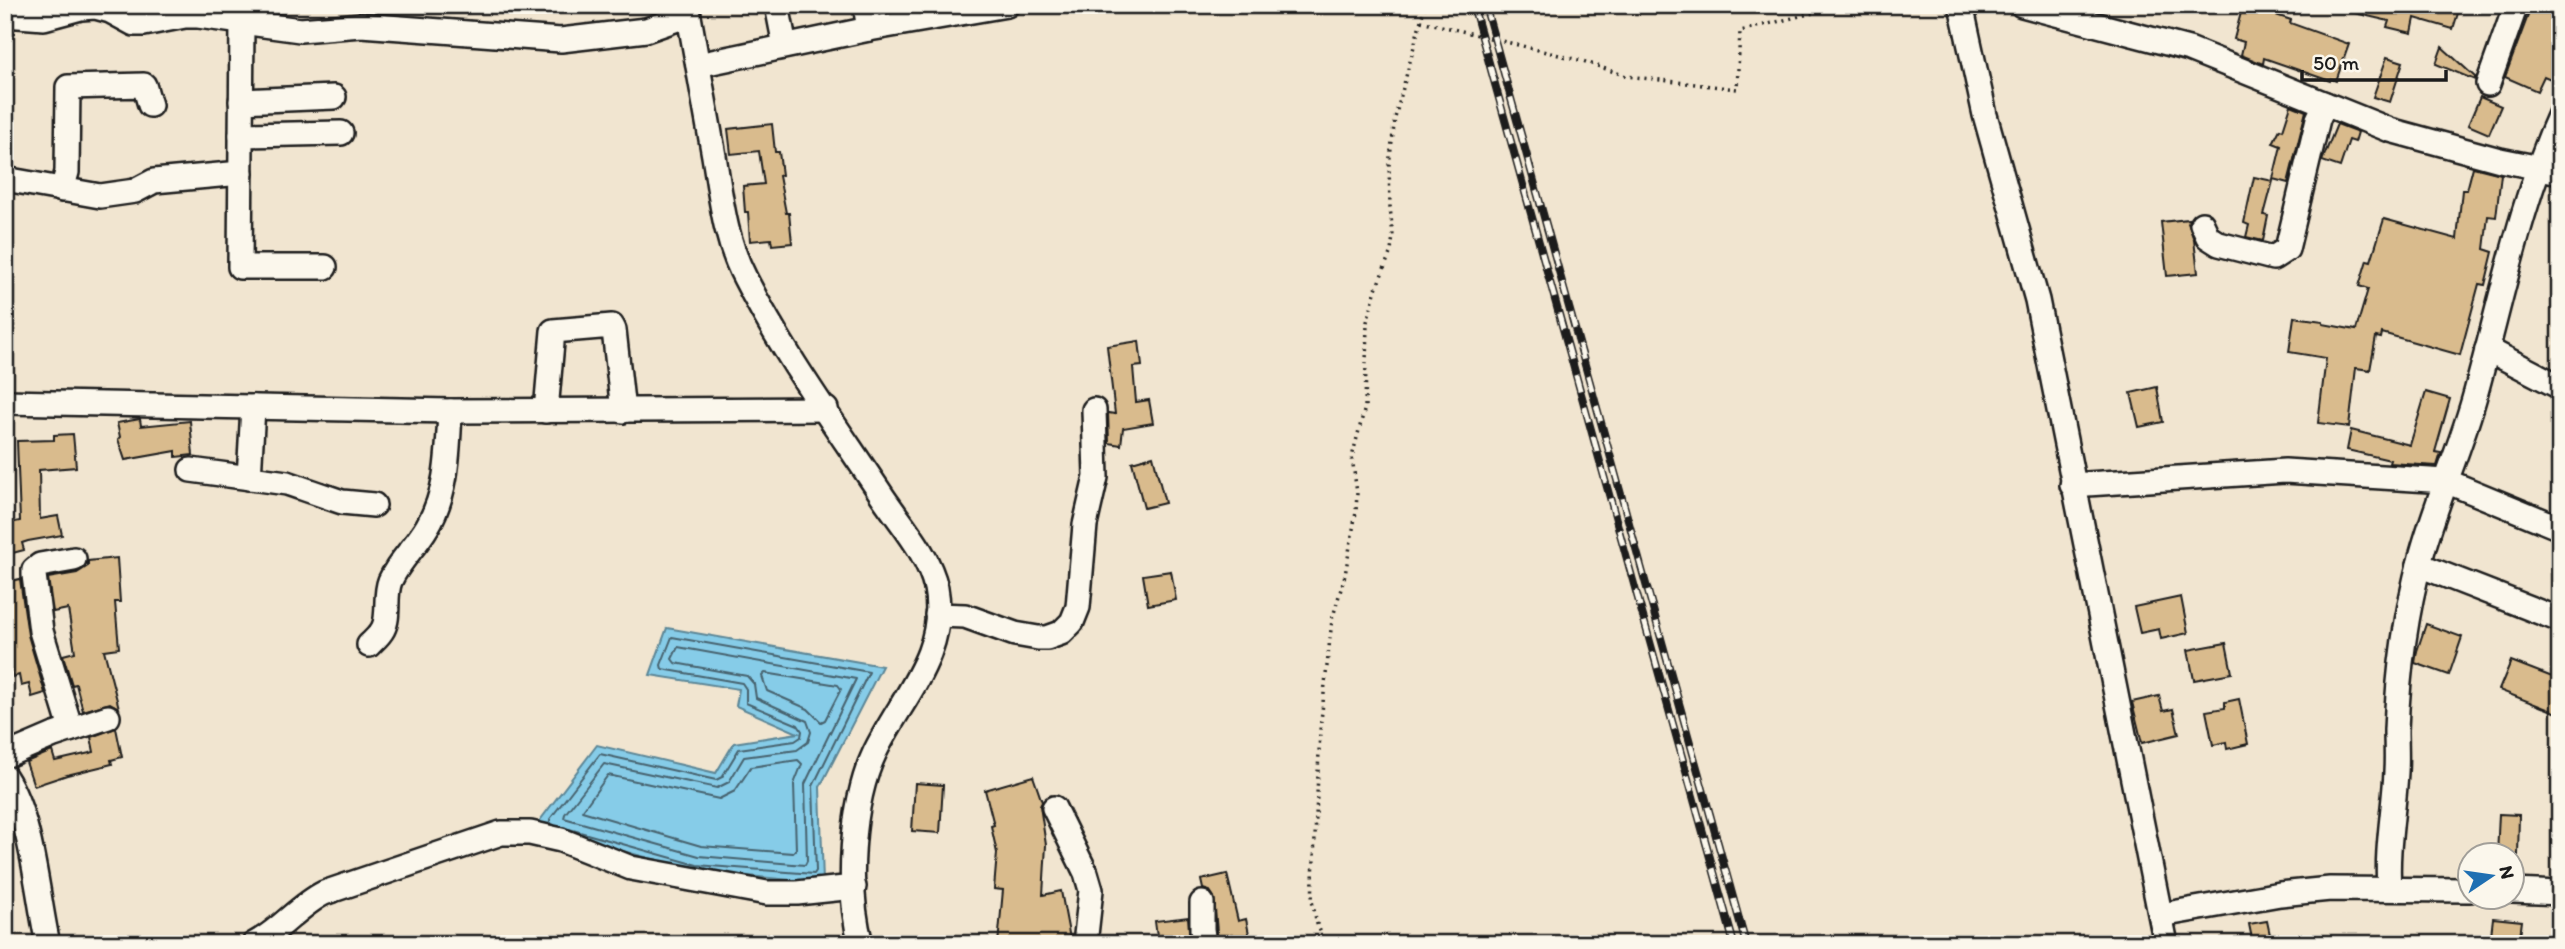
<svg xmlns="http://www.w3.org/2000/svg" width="2565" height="949" font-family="Itim,sans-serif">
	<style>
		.water { fill: #86cce8; stroke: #5c8696; stroke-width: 2 }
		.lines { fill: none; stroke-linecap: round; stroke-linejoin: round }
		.shore { stroke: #46626e; stroke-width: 2 }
		.building { fill: #d9bb8d; stroke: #1c1c1c; stroke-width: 2 }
		.minor-casing { stroke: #1c1c1c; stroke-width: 28 }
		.path { stroke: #1c1c1c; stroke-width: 3.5; stroke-dasharray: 2 5; stroke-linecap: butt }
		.minor { stroke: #fbf7ec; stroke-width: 23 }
		.rail-casing { stroke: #1c1c1c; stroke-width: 8 }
		.rail { stroke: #fbf7ec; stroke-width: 5; stroke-dasharray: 16; stroke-linecap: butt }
	</style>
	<rect width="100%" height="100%" fill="#f1e5d0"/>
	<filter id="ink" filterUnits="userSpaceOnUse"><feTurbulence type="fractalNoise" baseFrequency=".0143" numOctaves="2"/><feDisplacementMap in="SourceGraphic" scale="14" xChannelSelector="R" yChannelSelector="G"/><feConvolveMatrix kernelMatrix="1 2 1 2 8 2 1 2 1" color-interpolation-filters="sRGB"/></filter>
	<g filter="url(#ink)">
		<path class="water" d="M667 628 882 666 820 787 823 883 696 871 535 827 597 745 716 773 734 743 798 733 736 706 739 689 650 675Z"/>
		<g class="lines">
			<g class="shore">
				<path d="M678 647 856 679 805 784 807 861 805 865 699 856 564 818 565 814 604 764 717 788 729 782 744 757 797 750 808 742 811 732 807 721 756 698 754 684 747 676 675 663 672 659Z"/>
				<path d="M765 673 838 685 841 689 825 720 821 722 808 709 767 691 762 676Z"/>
				<path d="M798 760 802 764 794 784 796 850 793 853 701 846 582 811 608 775 719 799 735 791 751 767Z"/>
				<path d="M554 825 550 823V819L600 754 716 780 722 777 739 749 795 741 801 737 802 731 798 725 746 703V689L742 683 662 669 661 665 672 637 869 672 813 786 816 871 814 874 697 865 569 829"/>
			</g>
		</g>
		<g class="building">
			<path d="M2243 5H2279L2276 15 2291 20 2290 23 2349 44 2336 81 2331 79 2330 81 2264 58 2263 64 2241 55 2244 42 2234 39Z"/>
			<path d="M2347 5H2444L2459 10 2453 29 2415 18 2412 33 2387 27 2389 21 2346 11Z"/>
			<path d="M2532 5H2560V83L2544 76 2537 91 2505 77Z"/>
			<path d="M2442 47 2475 77V80L2436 64Z"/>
			<path d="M2387 57 2403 62 2390 102 2373 97Z"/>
			<path d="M2480 97 2501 106 2489 134 2468 125Z"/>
			<path d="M2291 105 2306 111 2288 183 2273 179 2281 146 2273 143 2280 129 2283 130Z"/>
			<path d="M772 124 775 152H779L782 175 779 176 786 213H789L792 243 772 245 771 239 750 241 748 212H745L743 186 764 184 759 151 731 154 728 129Z"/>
			<path d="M2337 124 2358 132 2355 142 2349 140 2340 167 2322 161Z"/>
			<path d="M2473 167 2501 174 2496 217 2488 216 2484 249 2493 252 2485 285 2479 284 2460 355 2382 333 2381 338 2376 337 2370 370 2356 368 2349 427 2318 423 2326 358 2289 352 2294 317 2323 321V324L2356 330 2368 289 2359 286 2367 260 2371 261 2384 219 2457 239 2462 190H2467Z"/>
			<path d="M2254 177 2273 181 2264 215 2268 216 2263 241 2246 237 2249 225 2244 223Z"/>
			<path d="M2189 219 2188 223 2194 240 2198 273 2167 276 2161 222Z"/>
			<path d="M1139 341 1142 366 1133 367 1136 402 1149 400 1153 423 1123 428 1121 445 1109 443 1108 413 1115 414 1107 346Z"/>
			<path d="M2157 387 2163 422 2139 427 2131 393Z"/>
			<path d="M2426 392 2450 399 2435 452 2441 453 2437 466 2389 463 2390 460 2347 450 2351 430 2410 445Z"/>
			<path d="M140 419 141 426 190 421 193 455 176 457V451L125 460 118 439 120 437 117 423Z"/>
			<path d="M73 434 76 467 39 470 40 519 58 516 62 535 28 541 22 543 24 550 5 555V524L20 521 17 441 54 440V435Z"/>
			<path d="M1153 456 1165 503 1144 508 1132 462Z"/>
			<path d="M117 558 120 602H115L119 648 104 650 119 708 110 703 83 711 76 684 72 685 63 655 75 652 68 609 53 612 48 578 77 573 88 566V561Z"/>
			<path d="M1171 571 1176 600 1148 605 1143 575Z"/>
			<path d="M20 579 28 635 45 693 32 697 29 684 21 686 19 675 13 677 5 634V582Z"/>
			<path d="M2181 597 2188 633 2161 639 2159 629 2140 633 2134 607Z"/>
			<path d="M2426 624 2462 637 2449 675 2415 663 2417 651Z"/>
			<path d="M2226 643 2232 673 2194 680 2188 650Z"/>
			<path d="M2511 661 2560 680V714L2499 690Z"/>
			<path d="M2159 696 2163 711 2173 709 2179 734 2142 743 2132 702Z"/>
			<path d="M2239 699 2248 744 2227 749 2226 742 2213 745 2206 711 2225 708V702Z"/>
			<path d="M116 728 122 757 111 760 112 764 67 775 34 786 26 762 52 751 55 761 94 752 91 737Z"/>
			<path d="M1033 776 1042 802 1040 806 1046 845 1043 895 1061 891 1071 944H998L1003 890 994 889 997 853 991 826 994 825 985 790Z"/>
			<path d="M915 783 943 785 940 833 912 831Z"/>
			<path d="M2499 814 2519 815 2518 855H2497Z"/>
			<path d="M1227 874 1238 921 1246 919 1251 944H1218L1214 897 1210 891 1203 889 1201 880Z"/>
			<path d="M1188 917 1190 944H1158L1155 921Z"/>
			<path d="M2493 918 2522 921 2519 944H2490Z"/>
			<path d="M2267 921 2272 944H2253L2249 924Z"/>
		</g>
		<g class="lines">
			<g class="minor-casing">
				<g id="minor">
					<path d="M687 5C696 56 705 106 714 156 721 198 725 240 745 278 784 355 836 426 883 497 902 525 929 555 936 588 948 653 901 698 875 752 851 802 846 890 861 944"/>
					<path d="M777 5 785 46"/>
					<path d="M865 5 869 29"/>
					<path d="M1961 5 1985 115 2037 300 2166 944"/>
					<path d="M2022 5 2189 49 2390 130 2500 160 2560 172"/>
					<path d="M5 15 44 18 81 8 95 7 110 11 134 24H144L185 16H198L300 30 361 25 561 40 646 30 689 15"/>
					<path d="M242 22 240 267H325"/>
					<path d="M698 65 869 29 1007 5"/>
					<path d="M2488 84 2516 5"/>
					<path d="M241 101 334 97"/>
					<path d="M241 135 341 133"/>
					<path d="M5 179 100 196 135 191 154 181 241 173"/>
					<path d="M62 190 67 172 68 87 144 85 150 105"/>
					<path d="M2202 224 2208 237 2219 244 2273 258 2287 249 2318 119 2325 104"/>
					<path d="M2487 349 2560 387"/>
					<path d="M5 402 450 411 826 409"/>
					<path d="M546 411 553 331 612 326 614 330 623 411"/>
					<path d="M191 470 287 483 342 502 374 505"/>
					<path d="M249 478 253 407"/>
					<path d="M2072 485 2285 471 2446 481 2560 528"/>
					<path d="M2419 565 2560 620"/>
					<path d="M937 615 965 616 1015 634 1038 638H1047L1061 633 1072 622 1078 607 1085 525 1096 477 1094 410"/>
					<path d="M369 645C374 640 380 635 383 629 390 616 384 596 390 581 399 561 416 546 427 527 448 493 448 450 450 411"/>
					<path d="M71 729 41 631 34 575V570L40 565 74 559"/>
					<path d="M5 756 54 735 108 717"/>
					<path d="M5 777C32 818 37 895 48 944"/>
					<path d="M1054 808 1086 873 1091 890 1085 944"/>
					<path d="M2389 888C2386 850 2394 811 2396 772 2397 758 2396 744 2396 730 2398 673 2406 613 2421 557 2436 501 2461 448 2476 392 2502 298 2520 203 2560 114"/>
					<path d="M2512 891 2560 893"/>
					<path d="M1202 903V929L1204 944"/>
					<path d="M2161 915 2280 894 2330 889 2470 890"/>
					<path d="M254 944C280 931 298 906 324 893L501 833H530L561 840 631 868 767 893H797L854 887"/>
				</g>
			</g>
			<g class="path">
				<path d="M1421 21 1583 61 1626 76 1737 89 1740 31 1845 5"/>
				<path d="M1326 944 1317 924 1312 901 1320 730 1332 620 1345 575 1356 512 1357 493 1352 457 1365 407 1367 322 1376 289 1391 251 1393 236 1390 207 1389 165 1395 118 1425 5"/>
			</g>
			<use href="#minor" class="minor"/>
			<g class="rail-casing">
				<g id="rail">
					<path d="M1473 5 1734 944"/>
					<path d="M1485 5 1746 944"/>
				</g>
			</g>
			<use href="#rail" class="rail"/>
		</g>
	</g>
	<rect width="2565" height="949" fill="none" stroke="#fbf7ec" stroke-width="28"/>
	<rect x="14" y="14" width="2537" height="921" fill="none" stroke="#1c1c1c" stroke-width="2.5" filter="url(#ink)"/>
	<g transform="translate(2491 876) rotate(77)"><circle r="33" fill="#fbf7ec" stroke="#a29f99" stroke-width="2"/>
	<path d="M0-5L12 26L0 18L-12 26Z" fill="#1f6fb2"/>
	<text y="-10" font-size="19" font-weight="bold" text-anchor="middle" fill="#1c1c1c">N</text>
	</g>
	<path d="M2302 70v10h144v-10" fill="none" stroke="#1c1c1c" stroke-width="3.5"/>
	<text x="2313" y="70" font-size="21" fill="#1c1c1c" stroke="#fbf7ec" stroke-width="5" paint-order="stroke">50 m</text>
</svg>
